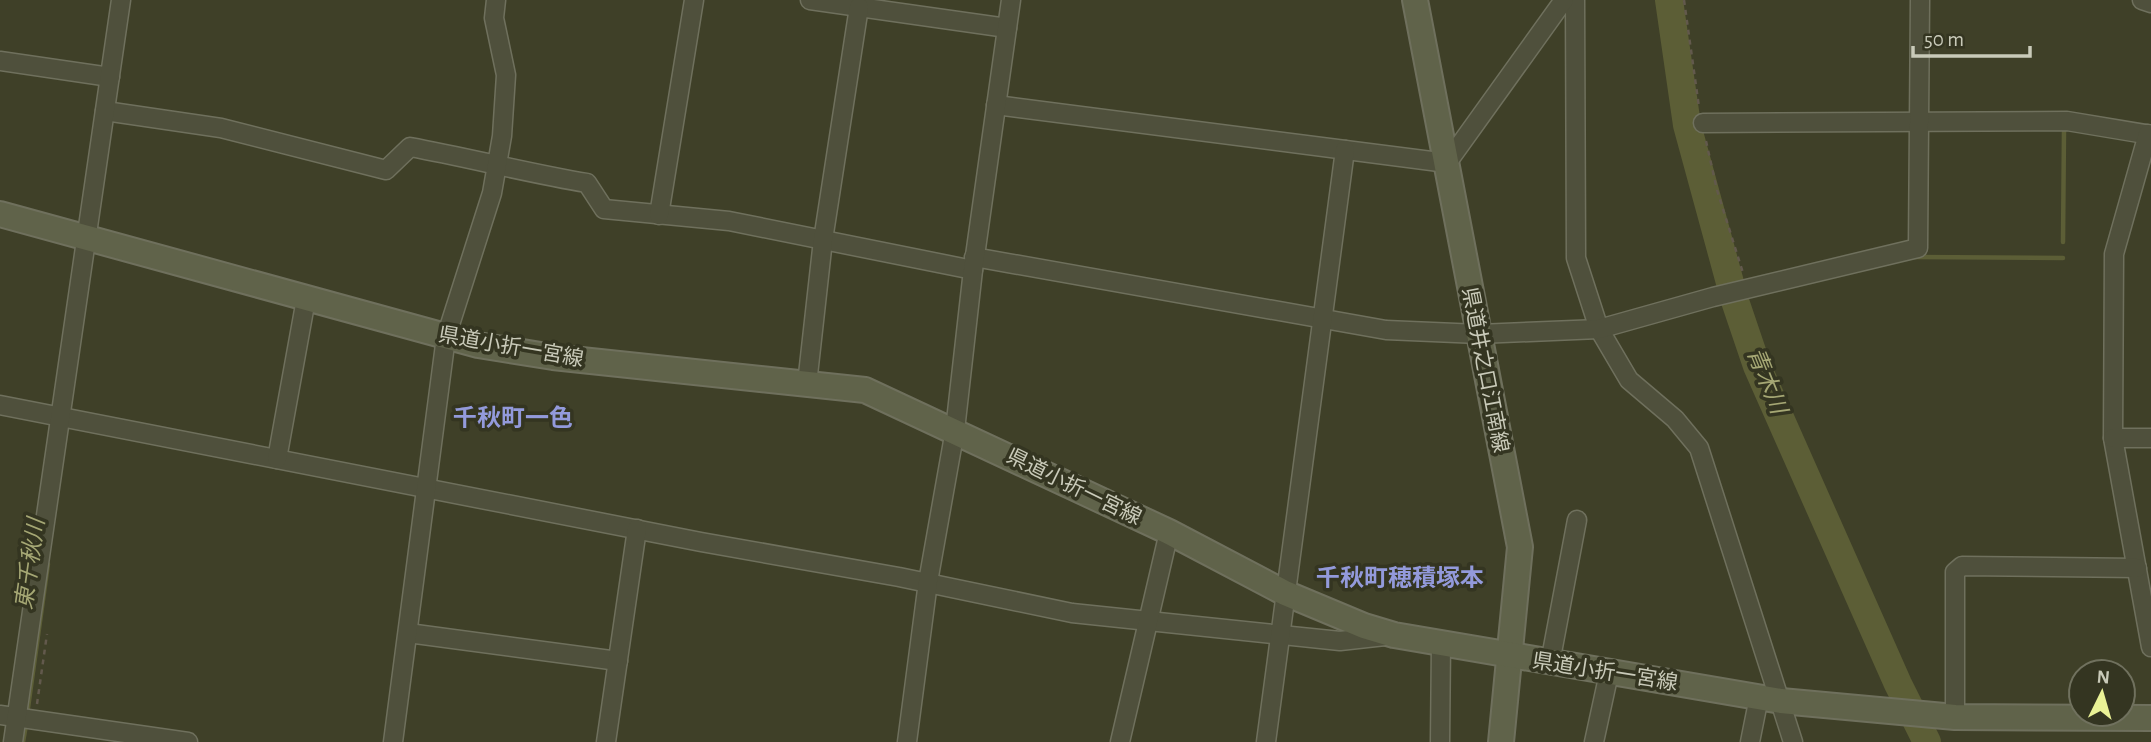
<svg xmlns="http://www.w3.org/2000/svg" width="2151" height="742" font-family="'Alegreya Sans','Noto Sans JP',sans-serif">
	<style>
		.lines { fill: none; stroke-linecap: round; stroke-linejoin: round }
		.stream { stroke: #5c5e36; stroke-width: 4.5 }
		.river { stroke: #5c5e36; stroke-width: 28 }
		.street-casing { stroke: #6f705d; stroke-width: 21 }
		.secondary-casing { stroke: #6f705d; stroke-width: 28 }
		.path { stroke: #62594c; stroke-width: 2.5; stroke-dasharray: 5 5; stroke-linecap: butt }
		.street { stroke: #4f503c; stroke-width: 18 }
		.secondary { stroke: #60634a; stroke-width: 24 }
		.labels { text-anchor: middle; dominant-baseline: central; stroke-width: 7; stroke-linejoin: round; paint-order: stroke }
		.street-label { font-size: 21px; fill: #c9cab9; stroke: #343521 }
		.water-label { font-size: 23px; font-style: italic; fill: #a5a774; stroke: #343521 }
		.quarter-label { font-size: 24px; font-weight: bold; fill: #939adb; stroke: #343521 }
	</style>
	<rect width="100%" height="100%" fill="#3f4028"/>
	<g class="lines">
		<g class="stream">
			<path d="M2063 242 2064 129"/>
			<path d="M1914 257 2063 258"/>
			<path d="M28 708 48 564"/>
			<path d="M23 742 26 725"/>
		</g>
		<path class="river" d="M1669 0 1687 125 1735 301 1757 366 1898 684 1927 742"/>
		<g class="street-casing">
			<g id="street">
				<path d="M810 0 1007 28"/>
				<path d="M1575 0 1576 258 1599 329 1629 380 1675 419 1699 448 1793 742"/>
				<path d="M2142 0 2151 3"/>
				<path d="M0 61 110 77"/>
				<path d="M996 105 1447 163 1564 0"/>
				<path d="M105 111 221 128 386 170 410 147C470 158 527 173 587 183L604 209 729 221 973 270"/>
				<path d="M1703 123 2067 121 2151 135"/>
				<path d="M2148 134 2114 254 2113 438 2151 647"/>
				<path d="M659 215 694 0"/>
				<path d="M974 257 1386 330 1479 334 1599 329 1713 297 1918 248 1920 0"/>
				<path d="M807 384 823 240 859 7"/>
				<path d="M0 405 701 542 899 577 1072 613 1340 641 1385 636"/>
				<path d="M2113 438H2151"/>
				<path d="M277 459 306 299"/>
				<path d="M408 633 618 661"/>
				<path d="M1550 663 1577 520"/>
				<path d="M0 715 188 742"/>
				<path d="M1955 717V572L1962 566 2137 568"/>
				<path d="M13 742 121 0"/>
				<path d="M393 742 446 337 492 193 502 136 506 75 494 18 496 0"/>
				<path d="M606 742 637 529"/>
				<path d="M907 742 928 582 955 430 973 270 1011 0"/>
				<path d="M1120 742 1169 532"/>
				<path d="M1266 742 1345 150"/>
				<path d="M1440 742 1441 643"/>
				<path d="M1594 742 1609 673"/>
				<path d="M1750 742 1759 697"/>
			</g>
		</g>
		<g class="secondary-casing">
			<g id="secondary">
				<path d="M1415 0 1520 547 1501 742"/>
				<path d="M0 214 478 345 553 357 865 390 1169 532 1285 593 1364 626 1394 635 1781 701 1955 717 2151 718"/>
			</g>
		</g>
		<g class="path">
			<path d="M1684 0 1699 107"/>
			<path d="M1706 141 1717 190 1743 273"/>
			<path d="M37 704 47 634"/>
		</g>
		<use href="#street" class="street"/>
		<use href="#secondary" class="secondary"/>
	</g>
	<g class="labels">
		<g class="street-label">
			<text transform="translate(511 347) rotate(10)">県道小折一宮線</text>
			<text transform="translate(1485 370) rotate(79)">県道井之口江南線</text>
			<text transform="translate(1074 487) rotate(26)">県道小折一宮線</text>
			<text transform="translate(1605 672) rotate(9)">県道小折一宮線</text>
		</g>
		<g class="water-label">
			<text transform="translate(1766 381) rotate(68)">青木川</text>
			<text transform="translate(31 564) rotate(-82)">東千秋川</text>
		</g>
		<g class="quarter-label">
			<text x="513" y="419">千秋町一色</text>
			<text x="1400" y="579">千秋町穂積塚本</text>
		</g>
	</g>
	<g transform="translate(2102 693) rotate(5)"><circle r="33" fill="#343521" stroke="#70715e" stroke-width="2"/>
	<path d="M0-5L12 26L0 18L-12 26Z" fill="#eaf296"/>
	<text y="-10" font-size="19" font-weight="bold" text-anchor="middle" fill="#c9cab9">N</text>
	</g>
	<path d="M1913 46v10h117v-10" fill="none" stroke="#c9cab9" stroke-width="3.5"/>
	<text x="1924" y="46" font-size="21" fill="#c9cab9" stroke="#343521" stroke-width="5" paint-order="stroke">50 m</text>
</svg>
